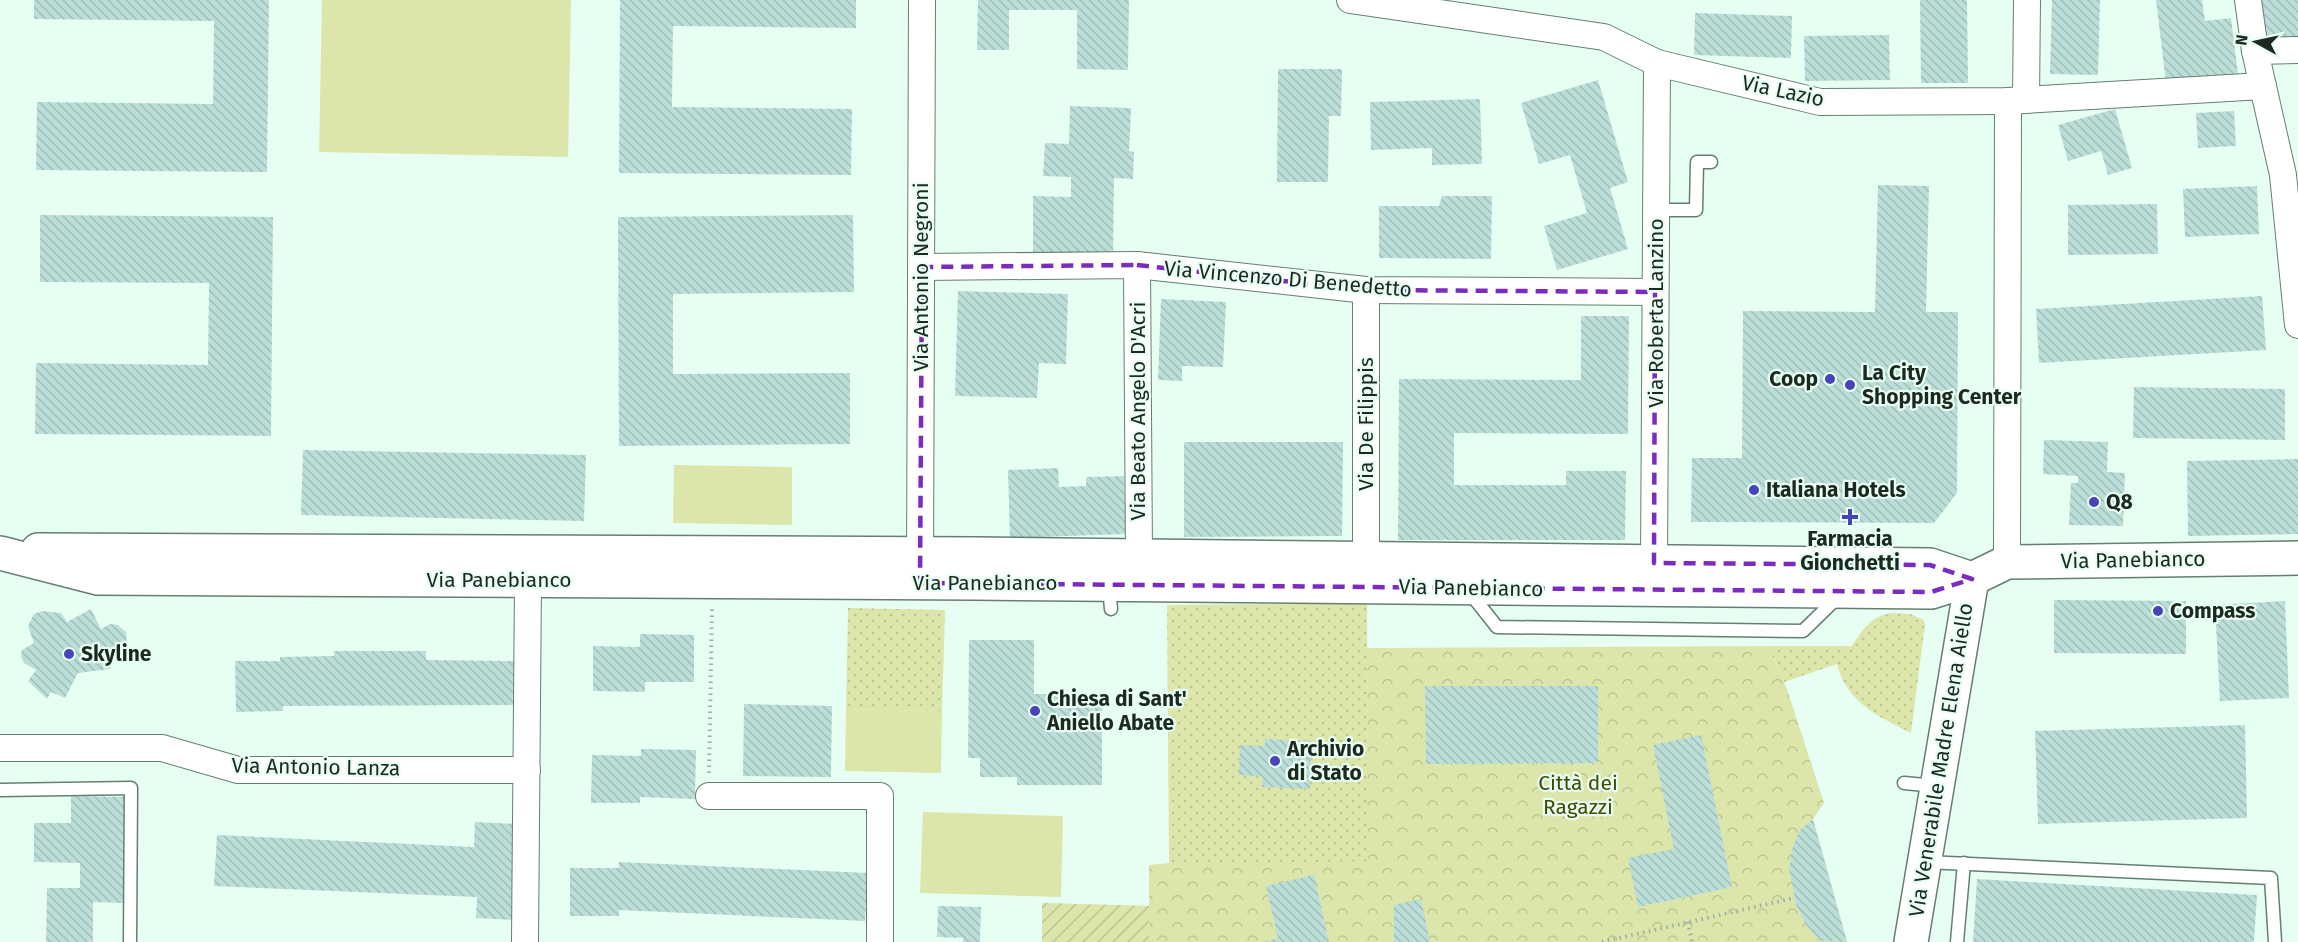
<svg xmlns="http://www.w3.org/2000/svg" width="2298" height="942" font-family="'Fira Sans',sans-serif">
	<style>
		.grass { fill: url(#grass-dots) }
		.park { fill: url(#park-crowns) }
		.garden { fill: url(#garden-furrows) }
		.pitch { fill: #dde6aa }
		.building { fill: url(#building-back-hatch) }
		.lines { fill: none; stroke-linecap: round; stroke-linejoin: round }
		.lane-casing { stroke: #647f71; stroke-width: 15 }
		.street-casing { stroke: #647f71; stroke-width: 28 }
		.secondary-casing { stroke: #647f71; stroke-width: 36 }
		.path { stroke: #9bafa5; stroke-width: 4; stroke-dasharray: 1.5 4.5; stroke-linecap: butt }
		.lane { stroke: #fff; stroke-width: 12 }
		.street { stroke: #fff; stroke-width: 26 }
		.secondary { stroke: #fff; stroke-width: 33 }
		.marked { fill: none; stroke: #7b2cbf; stroke-width: 4.5; stroke-dasharray: 12 8; stroke-linejoin: round }
		.poi-dot { fill: #4843b9; stroke: #e7fff2; stroke-width: 2 }
		.labels { text-anchor: middle; dominant-baseline: central; stroke-width: 4.5; stroke-linejoin: round; paint-order: stroke }
		.street-label { font-size: 21px; fill: #1d2823; stroke: #e7fff2 }
		.poi-label { font-size: 21px; font-weight: bold; fill: #1d2823; stroke: #e7fff2; text-anchor: start }
		.park-label { font-size: 21px; fill: #434a04; stroke: #e7fff2 }
	</style>
	<defs>
		<pattern id="grass-dots" width="8" height="8" patternUnits="userSpaceOnUse" patternTransform="scale(1.5)"><rect width="8" height="8" fill="#dde6aa"/><path d="M2 2h.1M6 6h.1" fill="none" stroke="#bdc592" stroke-width="1.8" stroke-linecap="round"/></pattern>
		<pattern id="park-crowns" width="20" height="18" patternUnits="userSpaceOnUse" patternTransform="scale(1.5)"><rect width="20" height="18" fill="#dde6aa"/><path d="M2 6a3 3 0 1 1 6 0M12 15a3 3 0 1 1 6 0" fill="none" stroke="#bdc592"/></pattern>
		<pattern id="garden-furrows" width="10" height="10" patternUnits="userSpaceOnUse" patternTransform="scale(1.5)"><rect width="10" height="10" fill="#dde6aa"/><path d="M-1 1l2-2M0 10L10 0M9 11l2-2" fill="none" stroke="#bdc592"/></pattern>
		<pattern id="building-back-hatch" width="6" height="6" patternUnits="userSpaceOnUse" patternTransform="scale(1.5)"><rect width="6" height="6" fill="#bbded8"/><path d="M-1 5l2 2M0 0l6 6M5-1l2 2" fill="none" stroke="#a0beb9"/></pattern>
	</defs>
	<rect width="100%" height="100%" fill="#e7fff2"/>
	<g class="grass">
		<path d="M1367 603 1368 760 1407 839 1259 942H1149V865L1169 863 1167 605Z"/>
		<path d="M848 608 945 610 942 711 846 709Z"/>
		<path d="M1893 613 1910 614 1924 620 1925 625 1911 733C1879 717 1846 702 1837 664L1784 682 1768 646H1852C1863 629 1872 615 1893 613Z"/>
	</g>
	<path class="park" d="M1768 646 1787 689 1824 803 1813 819 1847 942H1042V903L1149 906V865L1368 861 1367 648Z"/>
	<path class="garden" d="M1042 903 1149 906V942H1042Z"/>
	<g class="pitch">
		<path d="M322 0H571L568 157 319 152Z"/>
		<path d="M674 465 792 467V525L673 523Z"/>
		<path d="M846 709 942 711 941 773 845 771Z"/>
		<path d="M923 812 1063 816 1061 897 920 893Z"/>
	</g>
	<g class="building">
		<path d="M34 0H269L267 172 36 170 37 102 213 104 214 21 34 19Z"/>
		<path d="M620 0H856V28L673 26 672 107 852 109 851 175 619 173Z"/>
		<path d="M978 0H1129L1128 70 1077 69V10H1009V50H977Z"/>
		<path d="M1920 0H1967L1968 83H1921Z"/>
		<path d="M2052 0H2100L2098 75 2050 74Z"/>
		<path d="M2156 0H2202L2205 21 2231 18 2238 74 2166 83Z"/>
		<path d="M2257 0H2298V38L2256 36Z"/>
		<path d="M1695 13 1792 16 1791 58 1694 55Z"/>
		<path d="M1889 35 1890 80 1805 81 1804 36Z"/>
		<path d="M1278 69H1342L1341 116H1329L1328 182H1277Z"/>
		<path d="M1598 80 1628 182 1610 188 1628 249 1557 270 1544 226 1587 213 1570 155 1539 164 1521 103Z"/>
		<path d="M1480 99 1482 164 1432 165V148L1371 150 1370 102Z"/>
		<path d="M1070 106 1131 108 1129 151 1134 152 1133 179 1114 178 1113 256H1033V196L1071 197V177L1043 176 1045 143 1069 144Z"/>
		<path d="M2115 109 2132 168 2108 175 2101 151 2068 161 2058 125Z"/>
		<path d="M2234 111 2236 146 2198 148 2196 113Z"/>
		<path d="M1878 185 1929 186 1926 312H1958L1957 493 1934 523 1691 522 1692 458H1742L1743 311 1875 312Z"/>
		<path d="M2257 186 2259 234 2185 237 2183 189Z"/>
		<path d="M1442 196H1492L1491 259 1379 258V206H1439Z"/>
		<path d="M2157 204 2158 254 2068 255V205Z"/>
		<path d="M40 215 273 217 271 436 35 434 36 363 208 365 209 283 40 282Z"/>
		<path d="M853 215 854 292 673 294V374L850 373V444L619 446 618 217Z"/>
		<path d="M958 291 1068 294 1066 364 1039 363 1037 398 955 396Z"/>
		<path d="M2262 296 2266 350 2039 363 2036 309Z"/>
		<path d="M1161 299 1226 302 1223 367 1182 366V381L1158 380Z"/>
		<path d="M1581 316H1629L1628 434 1454 433V485H1566V471H1626L1625 540H1398L1399 379 1581 380Z"/>
		<path d="M2134 387 2285 389V440L2133 438Z"/>
		<path d="M2044 440 2108 442 2107 472 2125 473 2123 526 2069 525 2071 483H2078V476L2043 474Z"/>
		<path d="M1184 442H1343L1342 536 1184 537Z"/>
		<path d="M303 450 586 455 584 521 301 515Z"/>
		<path d="M2298 459V534L2188 536 2187 461Z"/>
		<path d="M1058 468 1059 487 1086 486V477L1124 476 1126 534 1010 538 1008 470Z"/>
		<path d="M2054 600 2186 601V654L2054 653Z"/>
		<path d="M2285 601 2289 698 2220 701 2215 605Z"/>
		<path d="M91 609 101 629 110 624 118 625 126 632 127 645 113 658 110 669 78 673 65 698 51 692 47 699 28 681 36 670 24 663 21 656 22 650 34 643 28 626 34 614 42 611 61 613 67 622Z"/>
		<path d="M640 634 694 635V682H645V692L593 691V646L640 647Z"/>
		<path d="M969 640H1034V694H1102V785H1017V777H980V758H968Z"/>
		<path d="M334 651H426V660L514 661 513 705 283 706V711L236 712 235 661H280V657L334 656Z"/>
		<path d="M1425 686H1598V763L1426 764Z"/>
		<path d="M744 704 832 706 831 777 743 776Z"/>
		<path d="M2245 725 2247 818 2038 824 2035 731Z"/>
		<path d="M1701 735 1732 887 1638 907 1628 858 1674 849 1653 745Z"/>
		<path d="M1265 739 1311 741 1310 789 1262 787V776L1239 775 1240 745 1265 746Z"/>
		<path d="M641 749 696 750 695 799 640 797V803H591L592 755 641 756Z"/>
		<path d="M71 796 124 797 123 903 93 902V942H46L47 888H80V863L34 862V823H71Z"/>
		<path d="M1813 819 1847 942 1820 941 1806 925 1796 905 1789 869 1792 849 1800 830Z"/>
		<path d="M475 822 518 824 514 920 476 918 477 897 214 886 217 835 474 847Z"/>
		<path d="M619 862 868 873 865 921 619 910V916H570V868H619Z"/>
		<path d="M1314 875 1329 942H1263L1278 938 1266 886Z"/>
		<path d="M1977 879 2257 895 2254 942H1973Z"/>
		<path d="M1421 899 1430 942H1394V905Z"/>
		<path d="M938 906 981 907 980 942H963V938L937 937Z"/>
	</g>
	<g class="lines">
		<g class="lane-casing">
			<g id="lane">
				<path d="M1656 210H1696L1697 162H1711"/>
				<path d="M1109 586 1111 609"/>
				<path d="M1470 593 1497 627 1803 631 1839 596"/>
				<path d="M1904 783 1936 786"/>
				<path d="M0 790 131 788 130 942"/>
				<path d="M1926 862 2271 878 2275 942"/>
				<path d="M1957 942 1964 863"/>
			</g>
		</g>
		<g class="street-casing">
			<g id="street">
				<path d="M1350 0 1604 37 1657 63 1820 102 2008 101 2263 86"/>
				<path d="M2248 0 2255 51 2283 175 2298 325"/>
				<path d="M2255 51 2298 50"/>
				<path d="M2026 100 2027 0"/>
				<path d="M1137 265 1139 556"/>
				<path d="M922 267 1137 265 1366 290 1655 292"/>
				<path d="M1366 290V558"/>
				<path d="M2007 562 2008 101"/>
				<path d="M1654 563 1657 63"/>
				<path d="M920 573 922 0"/>
				<path d="M0 748H162L238 770H527"/>
				<path d="M709 796H880V942"/>
				<path d="M525 942 528 581"/>
			</g>
		</g>
		<g class="secondary-casing">
			<g id="secondary">
				<path d="M38 550 975 554 1930 565 1972 579"/>
				<path d="M0 553 98 578 974 583 1931 592 1972 579 2007 562 2298 558"/>
				<path d="M1911 942 1972 579"/>
			</g>
		</g>
		<g class="path">
			<path d="M709 773 712 609"/>
			<path d="M1688 922 1692 942"/>
			<path d="M1602 942 1794 898"/>
		</g>
		<use href="#lane" class="lane"/>
		<use href="#street" class="street"/>
		<use href="#secondary" class="secondary"/>
	</g>
	<path class="marked" d="M1137 265 1366 290 1655 292 1654 563 1930 565 1972 579 1931 592 920 583 922 267Z"/>
	<g class="poi-dot">
		<circle cx="1830" cy="379" r="6"/>
		<circle cx="1850" cy="385" r="6"/>
		<circle cx="1754" cy="490" r="6"/>
		<circle cx="2094" cy="502" r="6"/>
		<path d="M1847 508h6v6h6v6h-6v6h-6v-6h-6v-6h6z"/>
		<circle cx="2158" cy="611" r="6"/>
		<circle cx="69" cy="654" r="6"/>
		<circle cx="1035" cy="711" r="6"/>
		<circle cx="1275" cy="761" r="6"/>
	</g>
	<g class="labels">
		<g class="street-label">
			<text transform="translate(1783 91) rotate(12)">Via Lazio</text>
			<text transform="translate(921 277) rotate(-90)">Via Antonio Negroni</text>
			<text transform="translate(1288 279) rotate(5)">Via Vincenzo Di Benedetto</text>
			<text transform="translate(1656 313) rotate(-90)">Via Roberta Lanzino</text>
			<text transform="translate(1138 411) rotate(-90)">Via Beato Angelo D'Acri</text>
			<text transform="translate(1366 424) rotate(-90)">Via De Filippis</text>
			<text transform="translate(2133 560) rotate(-1)">Via Panebianco</text>
			<text x="499" y="580">Via Panebianco</text>
			<text x="985" y="583">Via Panebianco</text>
			<text transform="translate(1471 588) rotate(1)">Via Panebianco</text>
			<text transform="translate(1941 760) rotate(-81)">Via Venerabile Madre Elena Aiello</text>
			<text transform="translate(316 767) rotate(1)">Via Antonio Lanza</text>
		</g>
		<g class="poi-label">
			<text x="1862" y="373">La City<tspan x="1862" dy="24">Shopping Center</tspan></text>
			<text x="1818" y="379" text-anchor="end">Coop</text>
			<text x="1766" y="490">Italiana Hotels</text>
			<text x="2106" y="502">Q8</text>
			<text x="1850" y="539" text-anchor="middle">Farmacia<tspan x="1850" dy="24">Gionchetti</tspan></text>
			<text x="2170" y="611">Compass</text>
			<text x="81" y="654">Skyline</text>
			<text x="1047" y="699">Chiesa di Sant'<tspan x="1047" dy="24">Aniello Abate</tspan></text>
			<text x="1287" y="749">Archivio<tspan x="1287" dy="24">di Stato</tspan></text>
		</g>
		<g class="park-label">
			<text x="1578" y="783">Città dei<tspan x="1578" dy="24">Ragazzi</tspan></text>
		</g>
	</g>
	<g transform="translate(2256 42) rotate(278)" stroke="#e7fff2" stroke-width="4.5" paint-order="stroke">
	<path d="M0-4.5L10 22L0 15L-10 22Z" fill="#1d2823"/>
	<text y="-9" font-size="16" font-weight="bold" text-anchor="middle" fill="#1d2823">N</text>
	</g>
</svg>
